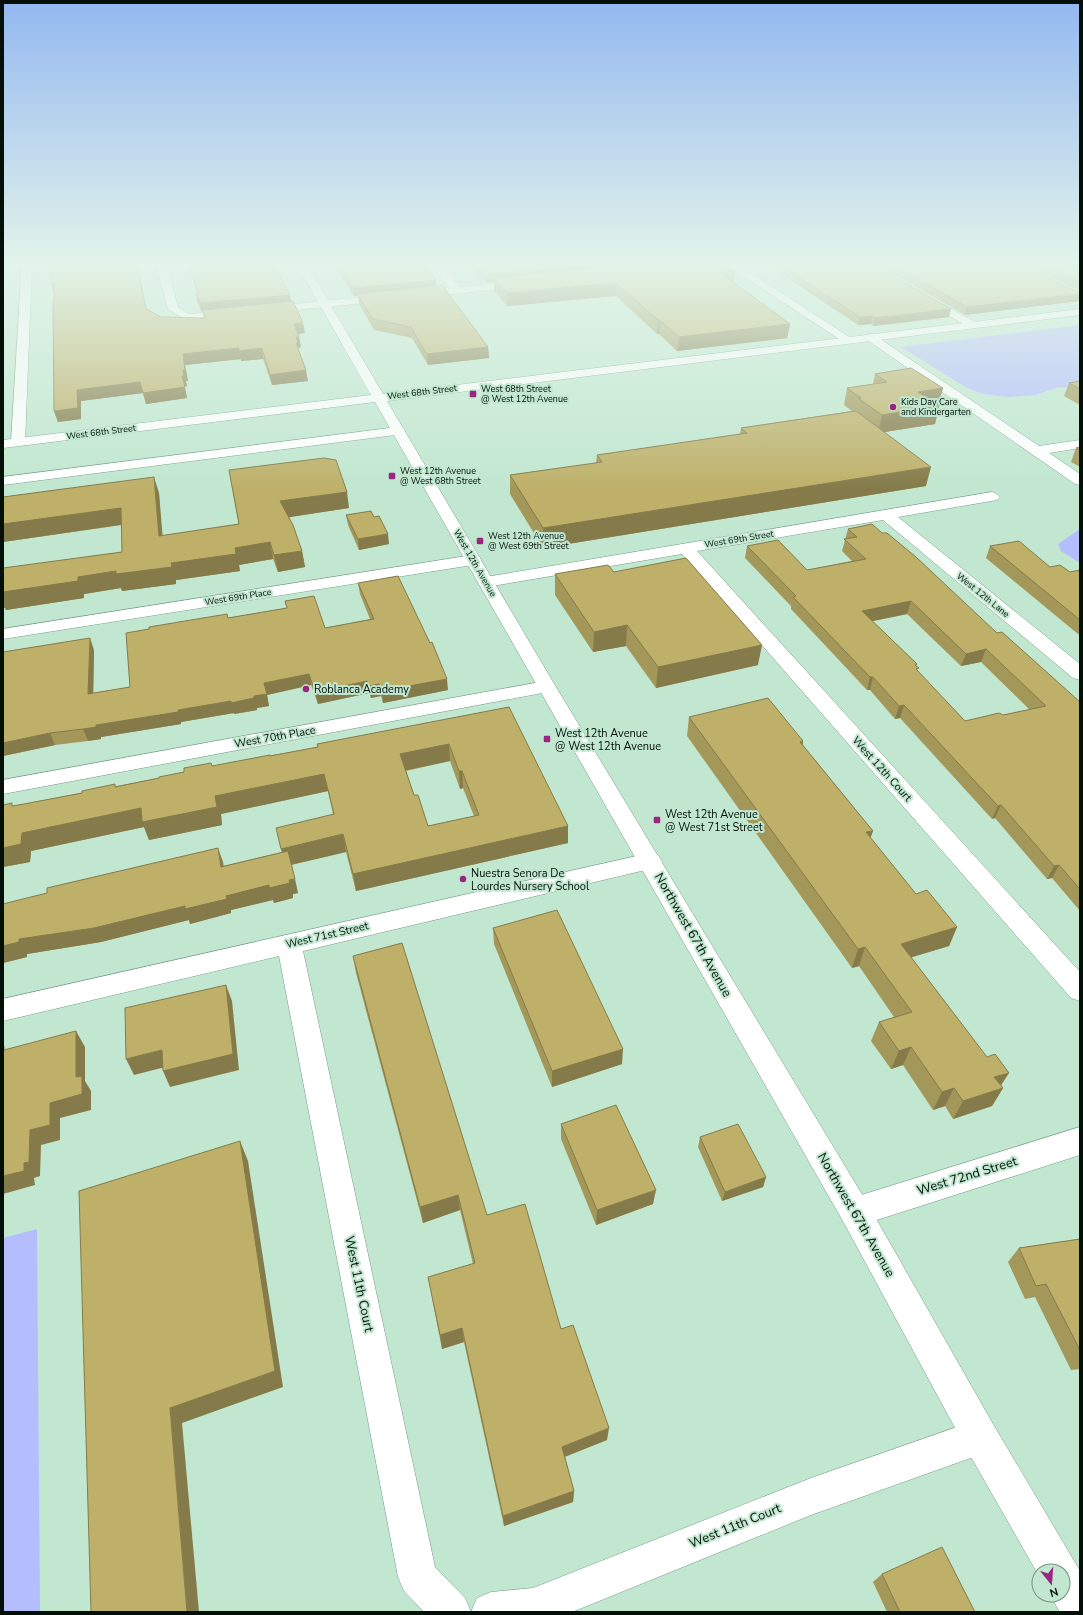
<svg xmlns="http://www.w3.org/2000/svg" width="1083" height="1615" font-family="'Nunito Sans',sans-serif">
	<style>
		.water { fill: #b4bdfe }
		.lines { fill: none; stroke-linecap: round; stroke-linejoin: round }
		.minor-casing { stroke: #799c87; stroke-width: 1 }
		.secondary-casing { stroke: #799c87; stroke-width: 1 }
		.minor { fill: #fff; fill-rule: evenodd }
		.secondary { fill: #fff; fill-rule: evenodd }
		.wall { fill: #a3975a; fill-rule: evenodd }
		.shaded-wall { fill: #857b4a }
		.building { fill: #beb069; stroke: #857b4a; fill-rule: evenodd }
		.poi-dot { fill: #9b2682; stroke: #c1e7d0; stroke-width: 1.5 }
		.labels { text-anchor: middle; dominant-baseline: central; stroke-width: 4; stroke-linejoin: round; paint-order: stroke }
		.far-poi-label { font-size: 9px; fill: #040f08; stroke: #c1e7d0; text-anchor: start }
		.far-street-label { font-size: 9px; fill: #040f08; stroke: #c1e7d0 }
		.poi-label { font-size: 11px; fill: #040f08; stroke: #c1e7d0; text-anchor: start }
		.street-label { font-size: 11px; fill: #040f08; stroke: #c1e7d0 }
		.near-street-label { font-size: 13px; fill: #040f08; stroke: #c1e7d0 }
	</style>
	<rect width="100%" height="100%" fill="#c1e7d0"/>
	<g class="water">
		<path d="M1080 325V387L1055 388 1036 395 1008 397 983 394 967 388 901 347Z"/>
		<path d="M1080 529V563L1061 551 1058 544Z"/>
		<path d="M37 1229 40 1612H3V1238Z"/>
	</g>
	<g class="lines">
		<g class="minor-casing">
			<g id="minor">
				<path d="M22 263H32L25 442 23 445H13L11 442Z"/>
				<path d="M156 263H166L178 307 188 314 234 311 240 314 234 317 186 320 168 309Z"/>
				<path d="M430 263H440L459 287 523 281 528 284 523 287 266 313 261 310 266 307 449 288Z"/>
				<path d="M723 263H735L854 340 848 343 844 342Z"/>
				<path d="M925 295 977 323 979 325 977 327H969L921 300 920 298Z"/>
				<path d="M870 334 874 335 1039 446 1080 440V448L1049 453 1080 474V485L1075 484 866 339 864 337Z"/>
				<path d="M398 427 403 428 405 431 403 434 3 485V477Z"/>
				<path d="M992 492 997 494 1000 497 997 500 898 517 1080 664V680L1073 678 883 520 697 551 1080 972V1001L1071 998 682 554 486 587 480 586 478 582 480 578 486 577Z"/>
				<path d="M473 555 479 556 481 560 479 564 3 639V629Z"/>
				<path d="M546 681 553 683 556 687 553 691 3 794V780Z"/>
				<path d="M650 853 658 855 662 861 658 867 303 951 435 1567 465 1598 471 1612H424L404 1591 398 1577 279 956 3 1021V999Z"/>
				<path d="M1080 1127V1155L855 1227 844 1223 840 1212 844 1201 855 1197Z"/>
				<path d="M980 1419 993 1424 998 1437 993 1450 811 1515 572 1612H471L477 1598 491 1592 533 1588 811 1478Z"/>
			</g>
		</g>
		<g class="secondary-casing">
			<path id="secondary" d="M296 263H306L383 394 1080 309V315L387 401 556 687 866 1201 993 1424 1080 1571V1612H1060L1050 1595H1063V1571H1039V1576L967 1450 844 1223 375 402 3 448V440L371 395Z"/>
		</g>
		<use href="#minor" class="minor"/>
		<use href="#secondary" class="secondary"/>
	</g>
	<g class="wall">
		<path d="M52 263H137L146 309 161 317 204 318 203 311H201L197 301 196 294H198L188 263H272L291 301 305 333 298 334 299 337 301 347 298 348 308 381 272 385 263 359 241 361V359L185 365 188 381H186L187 386 184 387 187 398 146 404 143 393 81 401V419L58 422 54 411V293Z"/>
		<path d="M332 263H423L436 280V286L488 347 489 358 428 365 412 338 374 330 359 304 358 296H354Z"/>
		<path d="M468 263H726L735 270 733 282 790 324 787 338 677 351 659 334H657L616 296 507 306 494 291V282L487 283Z"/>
		<path d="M765 263H870L949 317 873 326 871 324 858 325Z"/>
		<path d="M874 263H1018L1080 293V299L1079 301 965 315Z"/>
		<path d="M1021 263H1080V291Z"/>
		<path d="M875 374 943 388 938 405 939 406 935 424 885 432 926 486 543 548 510 494V475L596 463 597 455 740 434 741 428 852 411 844 405 847 388 873 384Z"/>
		<path d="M1080 381V405L1064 396 1069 383Z"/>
		<path d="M1080 447V467L1071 462 1076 448Z"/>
		<path d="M229 470 349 508 289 517 302 551 305 567 278 572 273 559 239 565 240 571 176 580V584L122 591 121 588 84 594V598L6 610 5 608 122 552V525L3 542V497L159 493 162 536 239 524Z"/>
		<path d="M346 515 374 517 389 544 359 550 348 525Z"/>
		<path d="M848 529 997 633 1080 702V911L1052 878 1047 879 995 818 992 819 900 718 895 719 870 690H867L791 609V606L745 558 747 546 807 570 852 561 842 551ZM907 614 961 666 981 662 1030 710 1003 715 965 721 918 672 916 666 917 664 872 621Z"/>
		<path d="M990 546 1050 567 1070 572 1080 570V634H1078L986 558Z"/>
		<path d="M614 572 758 665 656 688 626 646 593 652 555 595V574Z"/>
		<path d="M358 583 448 690 383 703 381 696 371 698 369 693 318 704 311 685 267 695 269 706 257 708V710L234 714V713L181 722V724L101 737V739L88 741 55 745 3 756V652L94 650 93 693 130 687 228 618 287 608 285 601 325 628 370 619 360 594Z"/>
		<path d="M509 707 568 843 356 891 346 852 291 865 298 893 293 894V898L274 903 273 900 231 910V913L190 924 189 920 101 942 27 954V957L3 963V904L223 862V866L282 852 333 814 328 791 221 814 222 825 149 840 144 827 31 851 30 862 3 867V805L14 806 24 804 159 778 212 766 318 747ZM450 761 460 789 463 788 474 816 428 826 414 795 406 771Z"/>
		<path d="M689 717 803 741V745L873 831 870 837 916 894 957 927 949 946 911 957 1003 1088 992 1106 953 1119 945 1106 933 1110 903 1065 891 1069 871 1041 879 1022 894 1017 859 966 852 968 687 736Z"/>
		<path d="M493 928 622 1064 552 1087 494 944Z"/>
		<path d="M353 956 487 1215 561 1329 607 1440 565 1457 574 1491 573 1502 504 1526 464 1342 442 1349 431 1292 473 1264 460 1210 423 1223 356 973Z"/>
		<path d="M561 1124 653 1204 596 1225 561 1139Z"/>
		<path d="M700 1137 766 1177 763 1187 722 1201 698 1147Z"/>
		<path d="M1080 1239V1369L1071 1370 1035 1297 1025 1299 1008 1262 1019 1248Z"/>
		<path d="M882 1574 975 1612H887L873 1582Z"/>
	</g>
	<g class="shaded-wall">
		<path d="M611 263H686L494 278V282L487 283V275Z"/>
		<path d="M735 270 733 283 718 271Z"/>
		<path d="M436 280V288L357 294 358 296H354L353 288Z"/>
		<path d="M616 283V296L507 306V293Z"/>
		<path d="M51 284H55L54 294Z"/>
		<path d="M1080 294V299L1079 301 965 315 967 307Z"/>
		<path d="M290 295 291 302 201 311 200 303Z"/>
		<path d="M951 309 949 317 873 326 875 318Z"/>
		<path d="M872 316 871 324 858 325 860 317Z"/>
		<path d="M658 320H660L659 334H657Z"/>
		<path d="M303 323 305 333 296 334 294 324Z"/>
		<path d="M790 324 787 338 677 351 679 337Z"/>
		<path d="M296 337H299L301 347 298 348 299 353 296 343Z"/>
		<path d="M488 347 489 358 428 365 427 354Z"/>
		<path d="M239 348 241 359 185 365 188 381H186L183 370V354Z"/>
		<path d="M262 348 263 359 241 361 239 351Z"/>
		<path d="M306 370 308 381 272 385 270 375Z"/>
		<path d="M184 375 187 386 184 387 182 376Z"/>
		<path d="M140 382 185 387 187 398 146 404 143 393 81 401V419L58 422 54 411 77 390Z"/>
		<path d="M943 388 938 406 918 392Z"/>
		<path d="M939 406 935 424 878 433 882 415Z"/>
		<path d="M931 467 926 486 543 548V528Z"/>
		<path d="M154 477 159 493 164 553 159 536Z"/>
		<path d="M347 492 349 508 284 518 280 501Z"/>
		<path d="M121 508 126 524 3 542V524Z"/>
		<path d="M388 534 389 544 359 550 358 539Z"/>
		<path d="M270 542 273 559 239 565 240 571 176 580V584L122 591 121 588 84 594V598L6 610 5 608H3V592L78 577 171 563 235 548Z"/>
		<path d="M302 551 305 567 278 572 274 555Z"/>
		<path d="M911 601 907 614 859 624 862 611Z"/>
		<path d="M627 625 626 646 593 652 594 632Z"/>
		<path d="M90 638 94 650 93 706 88 694Z"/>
		<path d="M762 645 758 665 656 688 658 667Z"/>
		<path d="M986 649 981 662 961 666 966 654Z"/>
		<path d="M309 674 311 685 267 695 269 706 257 708V710L234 714V713L181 722V724L101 737V739L88 741 83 729 96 725 254 696 264 683Z"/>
		<path d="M870 677H873L870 690H867Z"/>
		<path d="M447 679 448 690 383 703 382 691Z"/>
		<path d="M367 681 369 693 318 704 315 692Z"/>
		<path d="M379 684 381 696 371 698 369 686Z"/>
		<path d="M904 705 900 718 895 719 899 706Z"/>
		<path d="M50 733 55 745 3 756V743Z"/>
		<path d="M803 741 799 760 800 742Z"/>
		<path d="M449 744 450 761 402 771 400 754Z"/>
		<path d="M459 771H462L463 788 460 789Z"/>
		<path d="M324 774 328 791 221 814 222 825 149 840 144 827 31 851 30 862 3 867V848L22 833 141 808 215 796Z"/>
		<path d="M1001 805 995 818 992 819 998 806Z"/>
		<path d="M568 826V843L356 891 353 874Z"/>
		<path d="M873 831 866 850V832Z"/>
		<path d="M343 834 346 852 286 866 281 849Z"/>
		<path d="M218 848 223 862 226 882 221 867Z"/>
		<path d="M1059 865 1052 878 1047 879 1054 866Z"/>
		<path d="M295 879 298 893 293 894V898L274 903 269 888 289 880Z"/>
		<path d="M269 885 273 900 231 910V913L190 924 189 920 101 942 27 954V957L3 963V946L19 939 185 906Z"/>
		<path d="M957 927 949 946 893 963 901 944Z"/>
		<path d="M865 947 859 966 852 968 858 949Z"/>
		<path d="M226 985 232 1001 239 1070 170 1087 163 1071Z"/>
		<path d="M76 1031 85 1047V1081L91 1091V1110L60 1118V1140L41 1145 40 1176 34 1178 35 1185 3 1194V1176L24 1163 30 1130 50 1103 76 1077Z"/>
		<path d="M911 1047 903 1065 891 1069 899 1051Z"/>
		<path d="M623 1049 622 1064 552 1087V1071Z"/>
		<path d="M162 1050 169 1066 134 1075 126 1059Z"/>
		<path d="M1009 1073 998 1090 1003 1088 992 1106 953 1119 963 1101 994 1077Z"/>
		<path d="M954 1088 945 1106 933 1110 942 1092Z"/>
		<path d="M240 1141 248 1161 283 1387 182 1423 199 1612H187L170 1408Z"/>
		<path d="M766 1177 763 1187 722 1201 725 1192Z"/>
		<path d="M656 1190 653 1204 596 1225 597 1210Z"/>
		<path d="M458 1195 460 1210 423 1223 420 1207Z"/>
		<path d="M462 1328 464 1342 442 1349 440 1335Z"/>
		<path d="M609 1428 607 1440 561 1458 562 1447Z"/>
		<path d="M574 1491 573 1502 504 1526 503 1516Z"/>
	</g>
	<g class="building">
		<path d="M52 263H137L146 309 161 317 206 318 202 310 293 301 303 323 294 324 299 337H296L298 342 296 343 306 370 270 375 262 348 239 351V348L183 354 185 370H183L184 375 182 376 185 387 143 393 140 382 77 390 78 408 54 411 53 305 55 284H51Z"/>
		<path d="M189 263H272L290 295 200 303 196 294H198Z"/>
		<path d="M336 263H423L436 280 353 288Z"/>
		<path d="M475 263H610L487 275Z"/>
		<path d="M640 263H726L735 270 718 271 790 324 679 337 660 320H658L616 283 507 293 494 278Z"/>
		<path d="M777 263H870L951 309 875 318 872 316 860 317Z"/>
		<path d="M889 263H1018L1080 293V294L967 307Z"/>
		<path d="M1039 263H1080V282Z"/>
		<path d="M442 285 488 347 427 354 411 327 373 319 357 294Z"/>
		<path d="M911 368 943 388 918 392 939 406 882 415 858 398H861L847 388 887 382 875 374Z"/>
		<path d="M1080 381V389L1069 383Z"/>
		<path d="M856 411 931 467 543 528 510 475 602 462 597 455 747 433 741 428Z"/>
		<path d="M1080 447V450L1076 448Z"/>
		<path d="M324 458 336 460 347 492 280 501 293 525 302 551 274 555 270 542 235 548 236 554 171 563 172 567 116 574V571L78 577V581L3 592V568L122 552 121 508 3 524V497L154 477 159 536 239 524 229 470Z"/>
		<path d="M371 511 374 517 379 516 388 534 358 539 346 515Z"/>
		<path d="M872 524 882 533H887L916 557 997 633 1002 632 1080 702V889L1059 865 1054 866 1001 805 998 806 904 705 899 706 873 677H870L793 597 796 596 747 546 778 540 807 570 866 559 844 539 857 537 848 529ZM911 601 966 654 986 649 1046 706 1003 715 999 713 965 721 916 669 919 668 915 665 917 664 862 611Z"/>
		<path d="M1019 541 1050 567 1060 565 1070 572 1080 570V620L990 546Z"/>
		<path d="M686 558 762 645 658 667 627 625 594 632 555 574 608 565 614 572Z"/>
		<path d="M398 576 430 643 432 642 447 679 382 691 379 684 369 686 367 681 315 692 309 674 264 683 267 694 254 696V698L231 703V701L178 710V712L96 725V727L83 729 50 733 3 743V652L90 638 88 694 130 687 126 633 149 629V627L227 614 228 618 287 608 285 601 314 596 325 628 374 619 358 583Z"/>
		<path d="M768 698 803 741 800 742 873 831 866 832 916 894 927 890 957 927 901 944 987 1057 995 1054 1009 1073 994 1077 1003 1088 963 1101 954 1088 942 1092 911 1047 899 1051 879 1022 912 1012 865 947 858 949 689 717Z"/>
		<path d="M509 707 568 826 353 874 343 834 281 849 276 828 334 814 324 774 215 796 217 807 142 822 141 808 22 833 21 844 3 848V805L12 803V806L24 804 82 793V791L115 784V787L159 778V777L184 772V768L211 763 212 766 270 755V756L318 747 317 744ZM449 744 459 771H462L479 815 428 826 418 795H414L400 754Z"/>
		<path d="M218 848 221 867 288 851 295 879 289 880 290 883 269 888V885L226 896 227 899 185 909V906L94 928 19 939V942L3 946V904L47 893V888Z"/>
		<path d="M557 910 623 1049 552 1071 493 928Z"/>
		<path d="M402 943 487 1215 525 1204 561 1329 573 1325 609 1428 562 1447 574 1491 503 1516 462 1328 440 1335 428 1277 475 1263 458 1195 420 1207 353 956Z"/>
		<path d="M226 985 233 1054 163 1071 162 1050 126 1059 125 1008Z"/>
		<path d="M76 1031V1077L82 1076V1094L50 1103V1125L30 1130 29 1162 24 1163V1171L3 1176V1046H4V1050Z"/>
		<path d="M616 1105 656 1190 597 1210 561 1124Z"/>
		<path d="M738 1124 766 1177 725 1192 700 1137Z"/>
		<path d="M240 1141 275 1371 170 1408 187 1612H91L79 1191Z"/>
		<path d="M1080 1239V1350L1046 1284 1036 1286 1019 1248Z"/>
		<path d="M942 1547 975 1612H900L882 1574Z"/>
	</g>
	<linearGradient id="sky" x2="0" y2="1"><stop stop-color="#93b8f1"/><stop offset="0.54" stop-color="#e3f4ea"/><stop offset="1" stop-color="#e3f4ea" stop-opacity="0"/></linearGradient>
	<rect width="1083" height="489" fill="url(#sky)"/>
	<g class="poi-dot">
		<rect x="469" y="390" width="8" height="8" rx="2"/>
		<circle cx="893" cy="407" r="4"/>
		<rect x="388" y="472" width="8" height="8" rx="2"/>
		<rect x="476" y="537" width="8" height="8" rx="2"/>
		<circle cx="306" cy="689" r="4"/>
		<rect x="543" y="735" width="8" height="8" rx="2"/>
		<rect x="653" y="816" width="8" height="8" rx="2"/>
		<circle cx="463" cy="879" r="4"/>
	</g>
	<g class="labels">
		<g class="far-poi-label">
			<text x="481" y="389">West 68th Street<tspan x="481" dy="10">@ West 12th Avenue</tspan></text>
			<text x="901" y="402">Kids Day Care<tspan x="901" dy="10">and Kindergarten</tspan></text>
			<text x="400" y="471">West 12th Avenue<tspan x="400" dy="10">@ West 68th Street</tspan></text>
			<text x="488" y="536">West 12th Avenue<tspan x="488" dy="10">@ West 69th Street</tspan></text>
		</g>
		<g class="far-street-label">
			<text transform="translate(422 392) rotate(-7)">West 68th Street</text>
			<text transform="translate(101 432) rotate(-7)">West 68th Street</text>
			<text transform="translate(739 539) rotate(-9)">West 69th Street</text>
			<text transform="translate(475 563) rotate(60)">West 12th Avenue</text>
			<text transform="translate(983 595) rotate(39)">West 12th Lane</text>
			<text transform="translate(238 597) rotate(-9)">West 69th Place</text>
		</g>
		<g class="poi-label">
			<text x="314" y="689">Roblanca Academy</text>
			<text x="555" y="733">West 12th Avenue<tspan x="555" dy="13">@ West 12th Avenue</tspan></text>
			<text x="665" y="814">West 12th Avenue<tspan x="665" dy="13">@ West 71st Street</tspan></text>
			<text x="471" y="873">Nuestra Senora De<tspan x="471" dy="13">Lourdes Nursery School</tspan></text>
		</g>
		<g class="street-label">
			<text transform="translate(275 737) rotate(-10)">West 70th Place</text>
			<text transform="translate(882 769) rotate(48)">West 12th Court</text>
			<text transform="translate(327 935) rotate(-13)">West 71st Street</text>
		</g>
		<g class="near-street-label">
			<text transform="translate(693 935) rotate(60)">Northwest 67th Avenue</text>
			<text transform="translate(967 1176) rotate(-17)">West 72nd Street</text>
			<text transform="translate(856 1215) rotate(60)">Northwest 67th Avenue</text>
			<text transform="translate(359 1284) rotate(78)">West 11th Court</text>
			<text transform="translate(735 1526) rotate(-22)">West 11th Court</text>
		</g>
	</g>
	<rect width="1083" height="1615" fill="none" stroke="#040f08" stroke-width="8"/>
	<g transform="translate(1051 1583) rotate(163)"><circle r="19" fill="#c1e7d0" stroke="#759180"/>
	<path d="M0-3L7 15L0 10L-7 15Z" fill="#9b2682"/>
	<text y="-6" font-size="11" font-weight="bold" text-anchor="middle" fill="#040f08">N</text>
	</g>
</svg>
